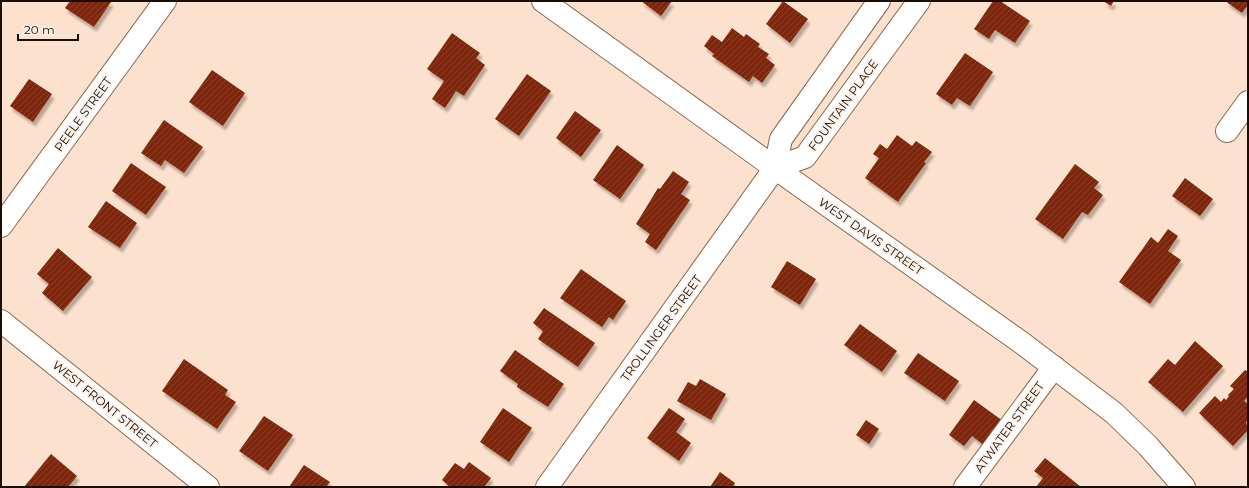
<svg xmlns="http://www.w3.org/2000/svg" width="1249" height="488" font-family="Montserrat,sans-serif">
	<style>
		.building { fill: url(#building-hatch); filter: url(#shadow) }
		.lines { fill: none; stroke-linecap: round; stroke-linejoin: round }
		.minor-casing { stroke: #8c6649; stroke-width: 24 }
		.minor { stroke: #fff; stroke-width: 22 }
		.labels { text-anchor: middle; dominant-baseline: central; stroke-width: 4; stroke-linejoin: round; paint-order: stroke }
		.street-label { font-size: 12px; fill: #1c0d03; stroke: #fcf3ec }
	</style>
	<defs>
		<pattern id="building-hatch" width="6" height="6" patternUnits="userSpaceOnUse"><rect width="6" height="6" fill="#7c2707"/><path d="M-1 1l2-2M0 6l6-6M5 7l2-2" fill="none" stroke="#894429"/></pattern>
		<filter id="shadow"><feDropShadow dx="2.5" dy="4.5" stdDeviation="1" flood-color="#0004"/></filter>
	</defs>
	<rect width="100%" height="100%" fill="#fce2ce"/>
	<g class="building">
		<path d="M70 1H110L111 2 94 27 65 8Z"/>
		<path d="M641 1H672L661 16Z"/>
		<path d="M783 1 808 19 790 43 766 24Z"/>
		<path d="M993 1H1000L1030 21 1015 43 995 30 989 39 974 29Z"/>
		<path d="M1103 1H1114L1111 6Z"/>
		<path d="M1225 1H1248V5L1242 13Z"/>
		<path d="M732 28 744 37 746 34 760 44 758 47 769 54 766 58 775 65 762 83 753 76 749 82 712 56 714 54 704 46 712 35 722 42Z"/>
		<path d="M452 33 480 53 476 58 485 65 464 96 456 91 445 108 432 99 444 81 427 69Z"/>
		<path d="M965 53 993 72 970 106 957 98 952 105 936 94Z"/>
		<path d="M212 70 245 93 223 126 189 102Z"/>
		<path d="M527 74 551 91 519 136 495 119Z"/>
		<path d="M29 79 52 94 33 122 10 106Z"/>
		<path d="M575 111 601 130 581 157 556 138Z"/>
		<path d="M164 120 203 147 184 173 165 160 161 166 141 153Z"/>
		<path d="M897 135 912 146 916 141 932 152 924 162 926 163 898 202 865 178 879 158 873 154 880 144 887 149Z"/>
		<path d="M617 145 644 165 620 199 593 180Z"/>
		<path d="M131 163 166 187 146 215 112 191Z"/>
		<path d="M1075 164 1099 182 1094 188 1103 195 1088 215 1082 212 1063 239 1035 219Z"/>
		<path d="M673 171 689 182 681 194 690 200 656 250 645 242 650 234 636 224 658 188 660 189Z"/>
		<path d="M1185 178 1213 199 1200 216 1172 196Z"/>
		<path d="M106 201 137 223 120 248 88 227Z"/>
		<path d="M1168 229 1178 236 1168 251 1181 260 1150 304 1119 282 1151 237 1158 243Z"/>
		<path d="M58 248 92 277 63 311 42 293 49 284 37 274Z"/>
		<path d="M787 261 816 279 800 305 771 287Z"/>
		<path d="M581 269 626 301 613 320 609 317 602 327 560 298Z"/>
		<path d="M544 308 595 343 578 367 538 339 543 331 533 323Z"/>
		<path d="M860 324 897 351 882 372 844 345Z"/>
		<path d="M1195 341 1223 366 1183 412 1148 382 1168 359 1175 365Z"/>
		<path d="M515 350 564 384 548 407 517 387 518 384 500 371Z"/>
		<path d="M918 353 959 381 945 401 904 373Z"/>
		<path d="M184 359 228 390 225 395 236 402 217 429 162 391Z"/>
		<path d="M1245 370 1248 372V397L1244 401 1248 404V421L1246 422 1248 430 1233 446 1199 413 1215 396 1221 402 1224 398 1226 400 1229 396 1228 395 1234 389 1230 386Z"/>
		<path d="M700 379 726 394 711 420 677 401 688 382 696 386Z"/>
		<path d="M974 400 1003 421 985 446 972 436 964 446 949 435Z"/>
		<path d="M503 408 532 428 509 462 480 442Z"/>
		<path d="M669 408 685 419 676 432 691 443 679 461 647 438Z"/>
		<path d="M264 416 293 435 268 471 239 451Z"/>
		<path d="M866 420 879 429 869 444 856 435Z"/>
		<path d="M51 454 77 476 68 487H24Z"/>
		<path d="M1045 458 1081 487H1036L1043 478 1034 471Z"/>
		<path d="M469 462 491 478 484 487H450L442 480 455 463 464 469Z"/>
		<path d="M304 465 330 482 326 487H289Z"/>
		<path d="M720 472 735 483 733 487H710Z"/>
	</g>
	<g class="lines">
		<g class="minor-casing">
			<g id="minor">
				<path d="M543 1 775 168 1022 343 1114 413 1148 446 1184 487"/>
				<path d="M1227 131 1248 102"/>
				<path d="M775 168 805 157 919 1"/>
				<path d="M1 226 165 1"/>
				<path d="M1 321 208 487"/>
				<path d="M547 487 775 168 781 139 879 1"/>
				<path d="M965 487 1054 367"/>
			</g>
		</g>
		<use href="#minor" class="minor"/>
	</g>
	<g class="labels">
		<g class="street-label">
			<text transform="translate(843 105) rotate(-54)">FOUNTAIN PLACE</text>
			<text transform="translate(83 114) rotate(-54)">PEELE STREET</text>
			<text transform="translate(871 236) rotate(35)">WEST DAVIS STREET</text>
			<text transform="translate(661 328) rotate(-54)">TROLLINGER STREET</text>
			<text transform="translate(105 404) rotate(39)">WEST FRONT STREET</text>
			<text transform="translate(1009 427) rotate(-54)">ATWATER STREET</text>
		</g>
	</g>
	<rect width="1249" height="488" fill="none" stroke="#1c0d03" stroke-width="4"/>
	<path d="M18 34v6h60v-6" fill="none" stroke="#1c0d03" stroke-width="2"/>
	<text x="24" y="34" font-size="12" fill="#1c0d03" stroke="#fcf3ec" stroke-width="3" paint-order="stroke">20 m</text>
</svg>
